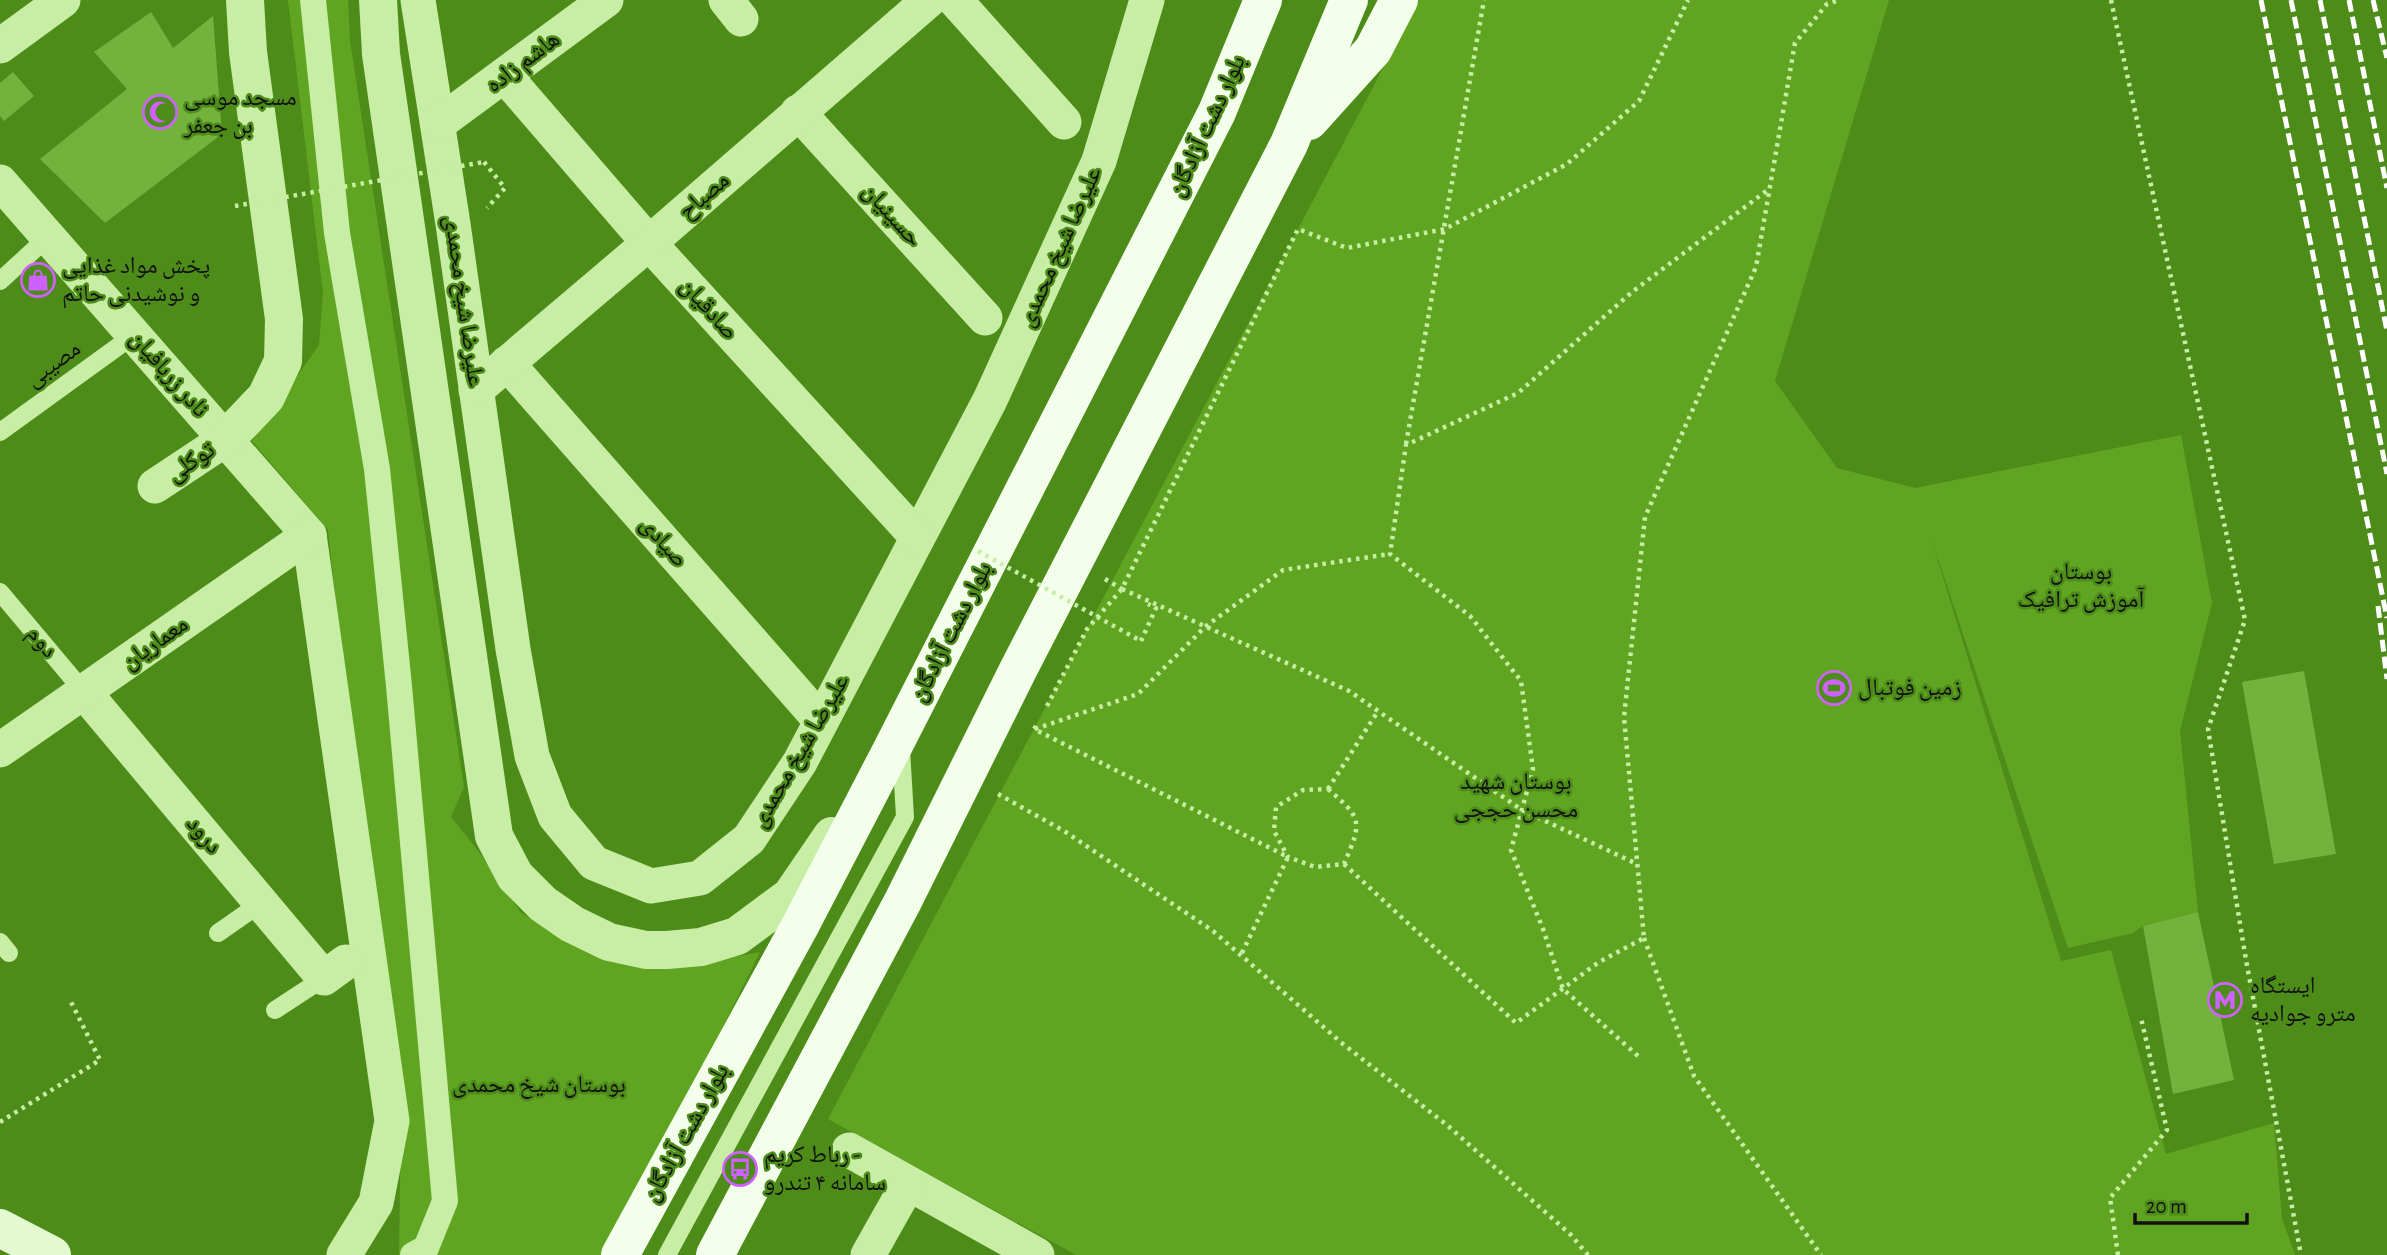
<svg xmlns="http://www.w3.org/2000/svg" width="2387" height="1255" font-family="'Alegreya Sans','Noto Naskh Arabic',sans-serif">
	<style>
		.green { fill: #60a522 }
		.building { fill: #74b23e }
		.lines { fill: none; stroke-linecap: round; stroke-linejoin: round }
		.path { stroke: #c7eea4; stroke-width: 4.5; stroke-dasharray: 3.5 5; stroke-linecap: butt }
		.service { stroke: #c7eea4; stroke-width: 18 }
		.pedestrian { stroke: #c7eea4; stroke-width: 26 }
		.minor { stroke: #c7eea4; stroke-width: 35 }
		.tertiary { stroke: #c7eea4; stroke-width: 38 }
		.secondary { stroke: #e3fad1; stroke-width: 38 }
		.primary { stroke: #f3ffeb; stroke-width: 38 }
		.rail { stroke: #fff; stroke-width: 5; stroke-dasharray: 12 5; stroke-linecap: butt }
		.path-bridge { stroke: #c7eea4; stroke-width: 4.5; stroke-dasharray: 3.5 5; stroke-linecap: butt }
		.labels { text-anchor: middle; dominant-baseline: central; stroke-width: 5; stroke-linejoin: round; paint-order: stroke }
		.street-label { font-size: 24px; fill: #111; stroke: #4d8c19 }
		.poi-label { font-size: 24px; fill: #111; stroke: #4d8c19; text-anchor: start }
		.park-label { font-size: 24px; fill: #111; stroke: #4d8c19 }
	</style>
	<rect width="100%" height="100%" fill="#4d8c19"/>
	<g class="green">
		<path d="M288 0H348L350 41 464 787 451 817 479 852 521 913 594 955 702 963 760 952 610 1255H399L401 1119 355 772 328 530 252 441 319 345 323 293Z"/>
		<path d="M1419 0H1889L1775 381 1837 468 1915 488 2181 435 2212 603 2180 731 2198 912 2143 926 2133 933 2068 948 1930 535 2061 961 2111 950 2166 1154 2274 1123 2282 1219 2295 1255H1076L828 1119Z"/>
	</g>
	<g class="building">
		<path d="M151 12 173 48 213 16 222 134 105 223 40 159 127 89 94 52Z"/>
		<path d="M13 72 34 96 4 121 0 116V83Z"/>
		<path d="M2304 671 2336 854 2274 864 2242 682Z"/>
		<path d="M2198 912 2234 1080 2173 1094 2143 926Z"/>
	</g>
	<g class="lines">
		<g class="path">
			<path d="M2111 0 2245 620 2208 729 2246 960 2301 1255"/>
			<path d="M484 162 505 188 487 208"/>
			<path d="M1406 444 1484 0"/>
			<path d="M1105 579 1122 589"/>
			<path d="M1122 589 1349 691 1522 810 1637 864"/>
			<path d="M1141 641 1156 608 1148 604"/>
			<path d="M1047 706 1087 629 1122 589 1298 229 1347 248 1445 229 1567 164 1639 101 1688 0"/>
			<path d="M1036 726 1034 729 1288 857 1241 955"/>
			<path d="M1035 729 1138 694 1206 626 1283 570 1390 554"/>
			<path d="M1328 789C1363 819 1362 822 1344 864L1315 867 1288 857 1274 831 1276 807 1303 790Z"/>
			<path d="M1328 789 1378 711"/>
			<path d="M998 794 1064 831 1213 931 1343 1044 1447 1125 1570 1234 1588 1255"/>
			<path d="M1344 864 1516 1023 1599 962 1644 938 1624 717 1645 517 1756 267 1795 43 1827 4 1839 0"/>
			<path d="M1644 938 1694 1076 1821 1255"/>
			<path d="M1638 1056 1563 989 1543 929 1511 850 1533 769 1521 681 1470 616 1390 554 1406 445 1518 393 1632 292 1769 189"/>
			<path d="M0 1122 100 1060 70 1000"/>
			<path d="M2118 1255 2110 1198 2167 1130 2141 1018"/>
		</g>
		<g class="service">
			<path d="M0 281 48 237"/>
			<path d="M0 432 134 335"/>
			<path d="M0 592 84 692"/>
			<path d="M218 933 261 903"/>
			<path d="M0 942 9 953"/>
			<path d="M275 1010 324 978"/>
			<path d="M667 1255 905 817 901 749"/>
		</g>
		<path class="pedestrian" d="M313 0 337 233 377 469 399 686 445 1201 426 1248 413 1255"/>
		<g class="minor">
			<path d="M418 0 453 224 513 649 532 756 555 816 594 863 651 886 700 878 749 839 800 762 990 400 1099 161 1147 0"/>
			<path d="M726 0 741 19"/>
			<path d="M955 0 1064 122"/>
			<path d="M0 46 63 0"/>
			<path d="M505 76 649 243 917 537"/>
			<path d="M798 112 985 318"/>
			<path d="M438 124 606 0"/>
			<path d="M0 182 309 535"/>
			<path d="M507 363 821 721"/>
			<path d="M476 390 649 243 929 0"/>
			<path d="M155 486 226 439"/>
			<path d="M309 535 392 1121 376 1203 344 1255"/>
			<path d="M84 692 324 978 346 962"/>
			<path d="M0 750 309 535"/>
			<path d="M849 1150 1037 1255"/>
			<path d="M868 1255 908 1184"/>
		</g>
		<g class="tertiary">
			<path d="M378 0 381 54 494 836 515 876 543 904 572 924 609 942 646 950H667L701 947 737 936 791 896 832 836"/>
			<path d="M226 439 266 397 283 361 284 319 248 52 245 0"/>
		</g>
		<path class="secondary" d="M0 1228 52 1255"/>
		<g class="primary">
			<path d="M1309 121 1373 50 1399 0"/>
			<path d="M620 1255 800 926 891 751 1217 112 1263 0"/>
			<path d="M715 1255 903 901 1018 670 1289 144 1349 0"/>
		</g>
		<g class="rail">
			<path d="M2261 0 2387 618"/>
			<path d="M2291 0 2387 474"/>
			<path d="M2320 0 2387 331"/>
			<path d="M2349 0 2387 188"/>
			<path d="M2373 0 2387 58"/>
			<path d="M2378 606 2387 679"/>
		</g>
		<g class="path-bridge">
			<path d="M235 206 484 162"/>
			<path d="M978 551 1141 641"/>
		</g>
	</g>
	<defs>
		<g id="mosque-ring" transform="scale(1.75)"><circle r="9.5" fill="#4d8c19" stroke="#ce61ff" stroke-width="1.5"/><path d="M3.5-4.9A6 6 0 1 0 3.5 4.9A5 5 0 1 1 3.5-4.9Z" fill="#ce61ff"/></g>
		<g id="shop-ring" transform="scale(1.75)"><circle r="9.5" fill="#4d8c19" stroke="#ce61ff" stroke-width="1.5"/><path d="M-5-2.5h2.3a2.7 3.5 0 0 1 5.4 0H5L5.5 6h-11ZM-1.5-2.5h3a1.5 2.3 0 0 0-3 0Z" fill="#ce61ff"/></g>
		<g id="stadium-ring" transform="scale(1.75)"><circle r="9.5" fill="#4d8c19" stroke="#ce61ff" stroke-width="1.5"/><path d="M0-5a6.5 5 0 1 0 0 10a6.5 5 0 1 0 0-10ZM-3.5-1.8h7v3.6h-7Z" fill="#ce61ff"/></g>
		<g id="metro-ring" transform="scale(1.75)"><circle r="9.5" fill="#4d8c19" stroke="#ce61ff" stroke-width="1.5"/><path d="M-5.5 5V-5H-3L0 0L3-5H5.5V5H3V-.5L0 4L-3-.5V5Z" fill="#ce61ff"/></g>
		<g id="bus-ring" transform="scale(1.75)"><circle r="9.5" fill="#4d8c19" stroke="#ce61ff" stroke-width="1.5"/><path d="M-5-6H5V4H4V6H2V4H-2V6H-4V4H-5ZM-3.5-4V0h7V-4ZM-3.5 1.2v1.5H-2V1.2ZM2 1.2v1.5H3.5V1.2Z" fill="#ce61ff"/></g>
	</defs>
	<g fill-rule="evenodd">
		<use href="#mosque-ring" x="160" y="112"/>
		<use href="#shop-ring" x="38" y="280"/>
		<use href="#stadium-ring" x="1834" y="688"/>
		<use href="#metro-ring" x="2225" y="1000"/>
		<use href="#bus-ring" x="740" y="1169"/>
	</g>
	<g class="labels">
		<g class="street-label">
			<text transform="translate(523 62) rotate(-37)">هاشم زاده</text>
			<text transform="translate(1207 126) rotate(-65)">بلوار دشت آزادگان</text>
			<text transform="translate(704 196) rotate(-41)">مصباح</text>
			<text transform="translate(892 215) rotate(48)">حسینیان</text>
			<text transform="translate(1060 247) rotate(-66)">علیرضا شیخ محمدی</text>
			<text transform="translate(464 301) rotate(82)">علیرضا شیخ محمدی</text>
			<text transform="translate(709 309) rotate(48)">صادقیان</text>
			<text transform="translate(53 364) rotate(-36)">مصیبی</text>
			<text transform="translate(169 374) rotate(49)">نادر زربافیان</text>
			<text transform="translate(191 462) rotate(-34)">توکلی</text>
			<text transform="translate(664 542) rotate(49)">صیادی</text>
			<text transform="translate(951 632) rotate(-63)">بلوار دشت آزادگان</text>
			<text transform="translate(42 642) rotate(50)">دوم</text>
			<text transform="translate(155 643) rotate(-35)">معماریان</text>
			<text transform="translate(800 751) rotate(-60)">علیرضا شیخ محمدی</text>
			<text transform="translate(204 835) rotate(50)">درود</text>
			<text transform="translate(686 1133) rotate(-61)">بلوار دشت آزادگان</text>
		</g>
		<g class="poi-label">
			<text x="184" y="98">مسجد موسی<tspan x="184" dy="28">بن جعفر</tspan></text>
			<text x="62" y="266">پخش مواد غذایی<tspan x="62" dy="28">و نوشیدنی حاتم</tspan></text>
			<text x="1858" y="688">زمین فوتبال</text>
			<text x="2250" y="986">ایستگاه<tspan x="2250" dy="28">مترو جوادیه</tspan></text>
			<text x="764" y="1155">رباط کریم -<tspan x="764" dy="28">سامانه ۴ تندرو</tspan></text>
		</g>
		<g class="park-label">
			<text x="2081" y="572">بوستان<tspan x="2081" dy="28">آموزش ترافیک</tspan></text>
			<text x="1516" y="782">بوستان شهید<tspan x="1516" dy="28">محسن حججی</tspan></text>
			<text x="539" y="1085">بوستان شیخ محمدی</text>
		</g>
	</g>
	<path d="M2135 1213v10h112v-10" fill="none" stroke="#111111" stroke-width="3.5"/>
	<text x="2146" y="1213" font-size="21" fill="#111111" stroke="#4d8c19" stroke-width="5" paint-order="stroke">20 m</text>
</svg>
